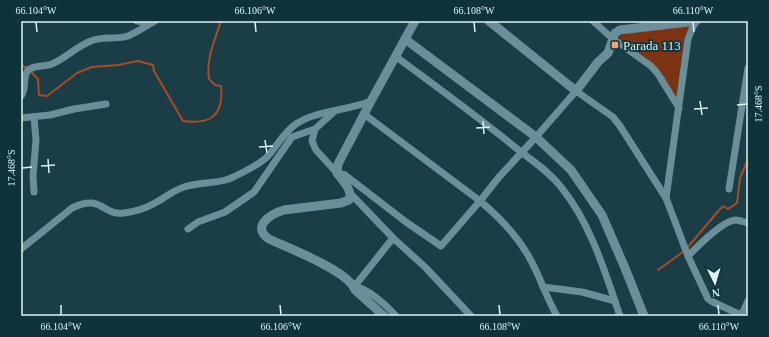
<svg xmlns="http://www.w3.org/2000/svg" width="769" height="337" font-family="'Times New Roman',serif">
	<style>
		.park { fill: #7b3313 }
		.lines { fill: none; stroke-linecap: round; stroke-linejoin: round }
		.stream { stroke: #a64c26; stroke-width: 2 }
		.minor { stroke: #6b8f98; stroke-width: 7 }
		.tertiary { stroke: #6b8f98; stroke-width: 9 }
		.ticks { fill: none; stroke: #def2f6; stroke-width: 1.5 }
		.poi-dot { fill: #f2a080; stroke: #10333b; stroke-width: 1.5 }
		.labels { text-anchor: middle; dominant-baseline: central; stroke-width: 3.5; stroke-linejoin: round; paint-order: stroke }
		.poi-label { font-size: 13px; fill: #def2f6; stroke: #10333b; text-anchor: start }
		.neatline { fill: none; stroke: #def2f6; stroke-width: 1.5 }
		.ticks-label { font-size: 10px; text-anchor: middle; fill: #def2f6 }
	</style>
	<rect width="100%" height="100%" fill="#1b3d45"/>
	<path class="park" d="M690 25 684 38 677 101 661 72 620 40V36L625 34Z"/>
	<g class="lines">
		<g class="stream">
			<path d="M21 65 27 68"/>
			<path d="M30 71 38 79 39 95 47 96 77 73 92 67 118 65 138 61 153 65 154 71 183 121C211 125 224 115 221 86L215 85 209 79C206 60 214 42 220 24L222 21"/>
			<path d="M687 248 720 209 723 206 728 209 737 203 740 178 748 159"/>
			<path d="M658 270 676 257 684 251"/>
		</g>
		<g class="minor">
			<path d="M137 21 151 23"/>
			<path d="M593 21 613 39 651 66 658 74 679 108"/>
			<path d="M395 56C436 86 477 116 516 148 531 160 549 171 561 187 591 224 605 272 620 316"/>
			<path d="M21 96C27 89 22 77 28 70 34 65 44 67 52 64 66 58 77 46 91 41 103 36 116 40 128 36 137 32 146 26 155 21"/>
			<path d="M335 111 315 129 312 141 316 150 337 173 345 175 406 222 441 246 480 201 499 177 536 137 576 91 613 117 620 126 666 198 688 256 708 299 713 302 743 316"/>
			<path d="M364 114 480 201C499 217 517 235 529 257 540 276 546 297 557 316"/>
			<path d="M34 117 36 140 33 176 34 192"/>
			<path d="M21 118 50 115 74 109 106 104"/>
			<path d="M729 189 748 68"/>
			<path d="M350 193 393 238 425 267 471 316"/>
			<path d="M666 198 688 39 692 29 696 21"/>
			<path d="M188 229 198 222 225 212 254 192 292 137 315 129"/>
			<path d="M21 249 72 208C102 193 102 216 124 213 133 212 146 208 155 203 166 197 172 191 184 187 199 182 214 184 229 179 240 174 259 165 268 156 277 146 284 132 296 124 317 110 347 111 371 101"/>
			<path d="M688 256C697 247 723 220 736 220 739 220 744 222 748 223"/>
			<path d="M354 287 393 238"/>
			<path d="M354 287C366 286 388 307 396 316"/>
			<path d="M543 287 582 292 615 301"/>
			<path d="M741 316 748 301"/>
		</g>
		<g class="tertiary">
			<path d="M489 21 576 91 598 62 608 53 615 33 620 30 696 21"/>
			<path d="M405 39 536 137 571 170 602 215 625 268 644 316"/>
			<path d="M384 316 355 290C349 271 288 248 269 239 251 227 270 214 284 210L341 203 349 200C353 190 343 181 337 173L338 164 371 101 415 21"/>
		</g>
	</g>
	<path class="ticks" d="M36 22 37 32M255 22 256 32M474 22 475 32M693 22 694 32M700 101 702 115M737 105 747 104M694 109 708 108M483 121 484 134M476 128 490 127M265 140 267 153M259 147 273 146M48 159 49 173M41 166 55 165M22 168 32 167M61 305V315M280 305 281 315M499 305 500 315M718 305 719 315"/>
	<rect class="poi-dot" x="611" y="41" width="8" height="8" rx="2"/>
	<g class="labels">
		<g class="poi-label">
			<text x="623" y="45">Parada 113</text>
		</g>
	</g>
	<rect width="769" height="337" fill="none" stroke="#10333b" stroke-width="44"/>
	<g transform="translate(715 283) rotate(175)" stroke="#10333b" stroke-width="3" paint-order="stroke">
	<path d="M0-3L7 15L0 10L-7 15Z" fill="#def2f6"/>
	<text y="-6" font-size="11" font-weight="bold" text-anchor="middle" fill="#def2f6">N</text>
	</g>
	<rect x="22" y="22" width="725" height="293" class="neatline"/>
	<g class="ticks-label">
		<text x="36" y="14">66.104°W</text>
		<text x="255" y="14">66.106°W</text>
		<text x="474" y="14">66.108°W</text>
		<text x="693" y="14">66.110°W</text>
		<text transform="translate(758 104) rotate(-90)" y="4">17.468°S</text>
		<text transform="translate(11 168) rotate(-90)" y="4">17.468°S</text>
		<text x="61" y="330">66.104°W</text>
		<text x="281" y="330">66.106°W</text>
		<text x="500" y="330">66.108°W</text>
		<text x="719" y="330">66.110°W</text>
	</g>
</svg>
